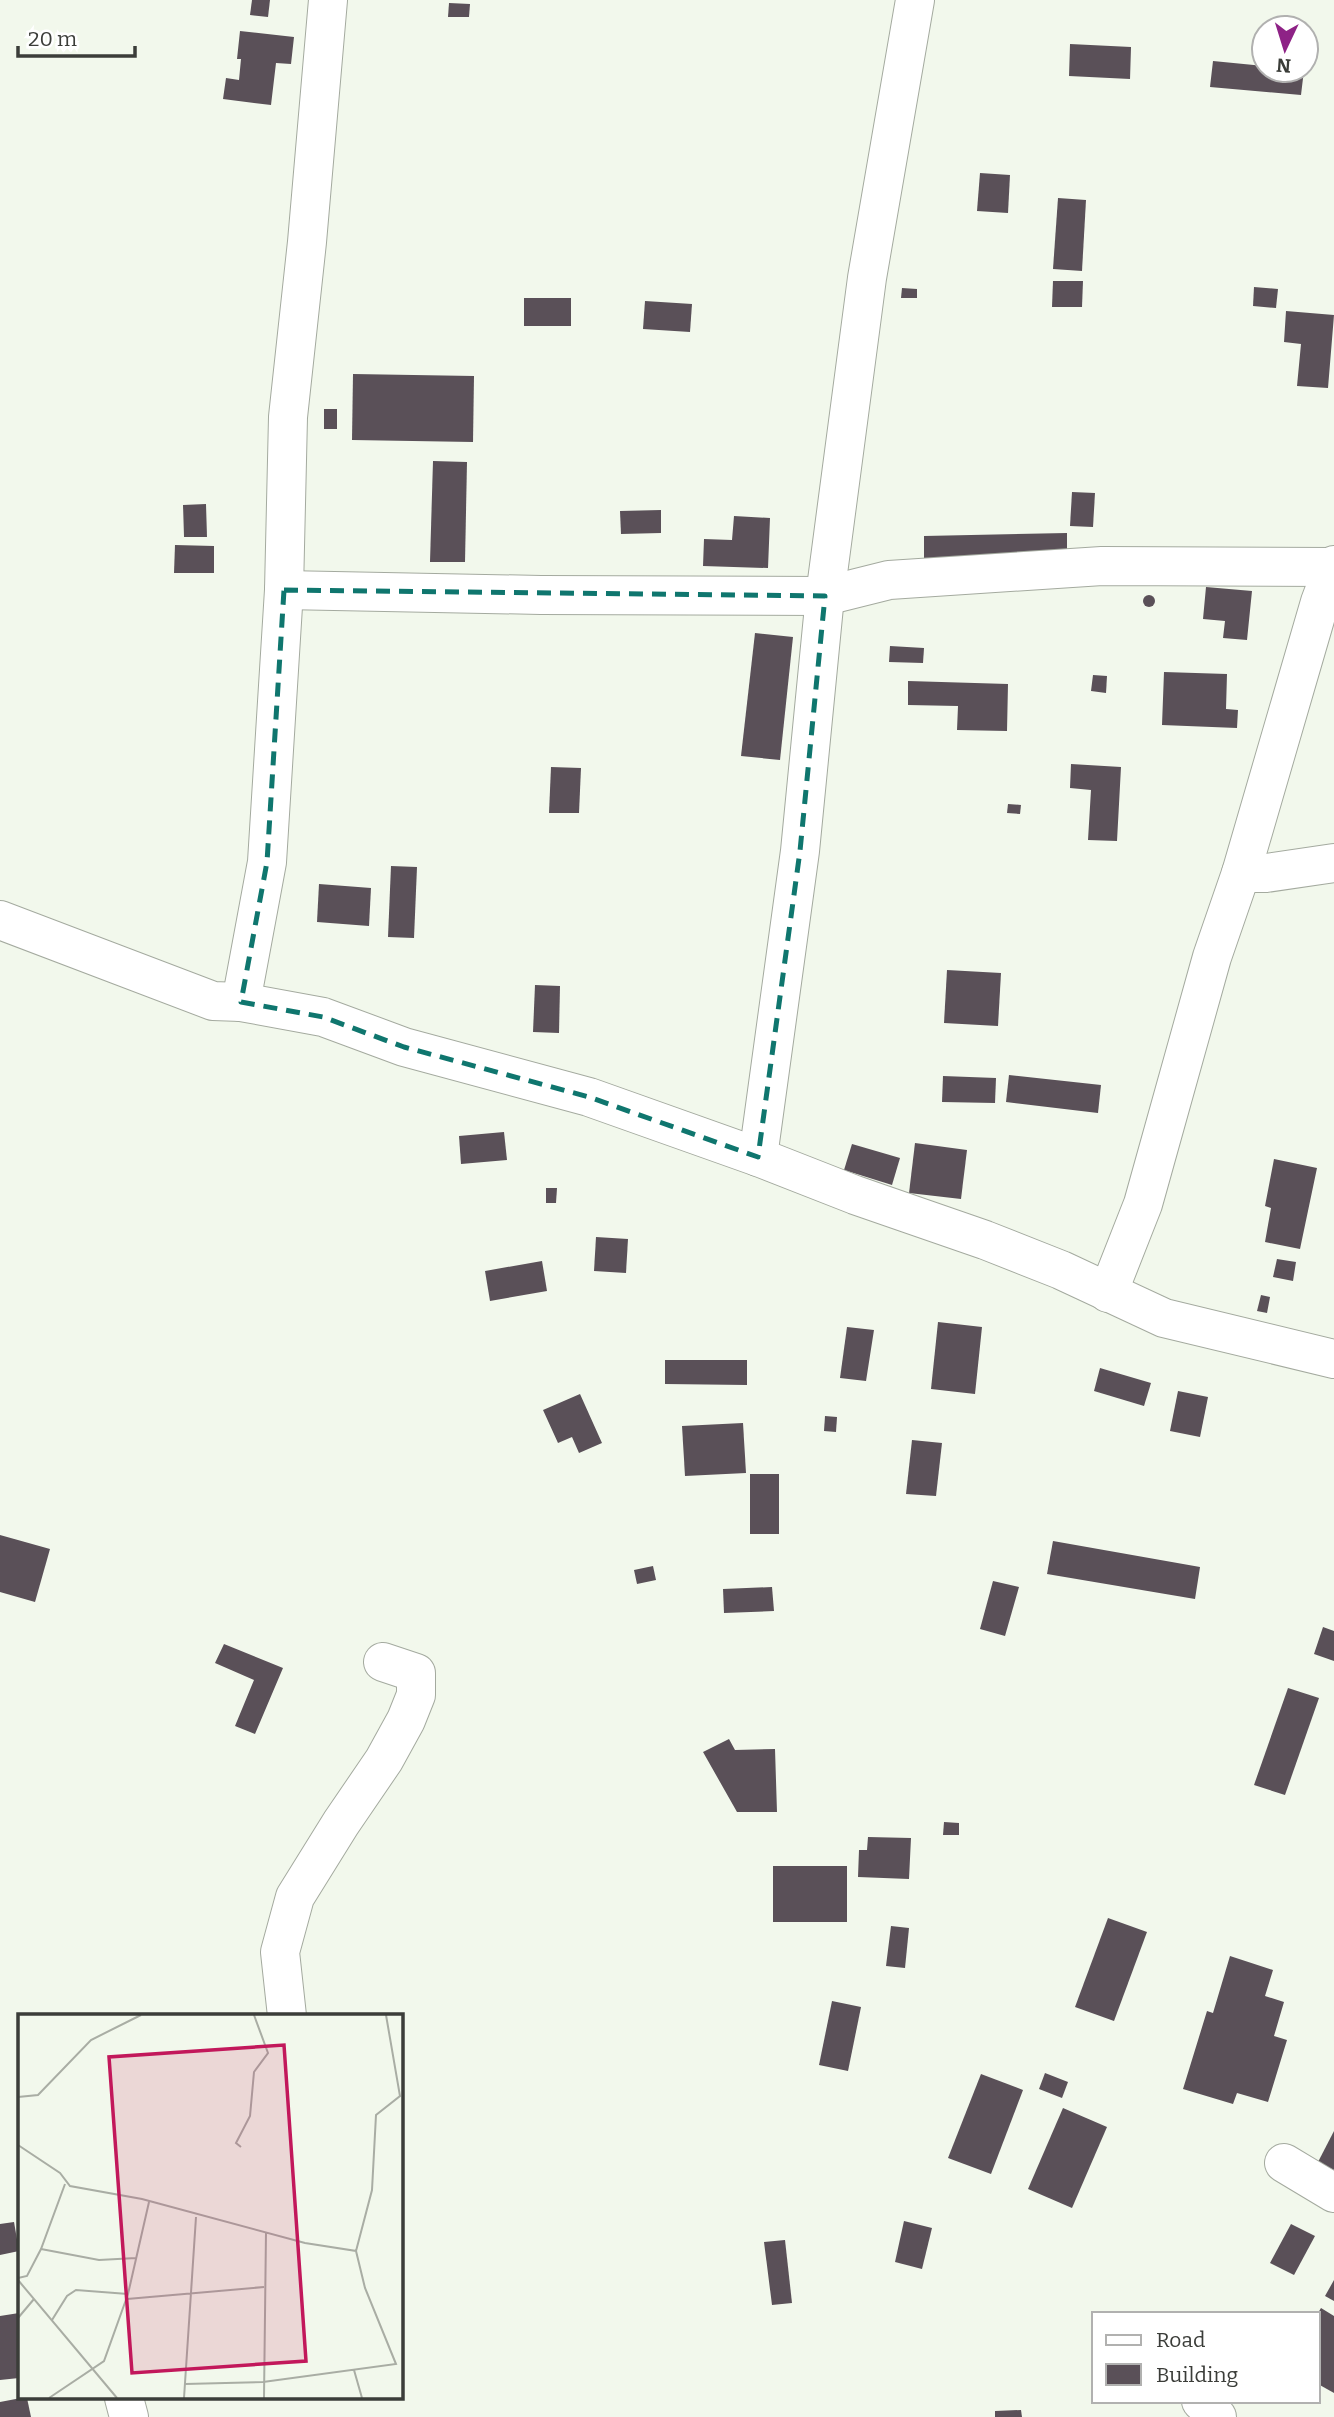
<svg xmlns="http://www.w3.org/2000/svg" width="1334" height="2417" font-family="Bitter,serif">
	<style>
		.building { fill: #5a5058 }
		.lines { fill: none; stroke-linecap: round; stroke-linejoin: round }
		.minor-casing { stroke: #a4aa9f; stroke-width: 40 }
		.minor { stroke: #fff; stroke-width: 38 }
		.marked { fill: none; stroke: #0f766e; stroke-width: 5; stroke-dasharray: 14 9; stroke-linejoin: round }
		.inset-road { fill: none; stroke: #a9ada4; stroke-width: 2 }
		.view { fill: #c2185b; fill-opacity: 0.15; stroke: #c2185b; stroke-width: 3.5 }
		.inset-edge { fill: none; stroke: #3b3d39; stroke-width: 3.5 }
	</style>
	<rect width="100%" height="100%" fill="#f2f8ec"/>
	<g class="building">
		<path d="M252 0H270L268 17 250 15Z"/>
		<path d="M449 3 470 4 469 17H448Z"/>
		<path d="M240 31 294 37 291 64 276 63 271 105 223 99 226 78 239 80 241 59H237Z"/>
		<path d="M1070 44 1131 47 1130 79 1069 76Z"/>
		<path d="M1213 61 1264 66V70H1304L1301 95 1210 87Z"/>
		<path d="M980 173 1010 175 1008 213 977 211Z"/>
		<path d="M1058 198 1086 200 1082 271 1053 269Z"/>
		<path d="M1053 281H1083L1082 307H1052Z"/>
		<path d="M1254 287 1278 289 1276 308 1253 306Z"/>
		<path d="M902 288 917 289V298H901Z"/>
		<rect x="524" y="298" width="47" height="28"/>
		<path d="M645 301 692 304 690 332 643 329Z"/>
		<path d="M1286 311 1334 315 1328 388 1297 386 1301 344 1284 342Z"/>
		<path d="M353 374 474 376 473 442 352 440Z"/>
		<rect x="324" y="409" width="13" height="20"/>
		<path d="M433 461 467 462 465 562H430Z"/>
		<path d="M1072 492 1095 493 1093 527 1070 526Z"/>
		<path d="M206 504 207 537H184L183 505Z"/>
		<path d="M661 510V533L621 534 620 511Z"/>
		<path d="M734 516 770 518 768 568 703 566 704 539 732 540Z"/>
		<path d="M1067 533V558L924 560V536Z"/>
		<path d="M175 545 214 546V573H174Z"/>
		<path d="M1206 587 1252 591 1247 640 1223 638 1225 621 1203 619Z"/>
		<circle cx="1149" cy="601" r="6"/>
		<path d="M755 633 793 637 780 760 741 756Z"/>
		<path d="M890 646 924 648 923 663 889 662Z"/>
		<path d="M1164 672 1227 674 1226 709 1238 710 1237 728 1162 725Z"/>
		<path d="M1093 675 1107 676 1106 693 1091 691Z"/>
		<path d="M908 681 1008 684 1007 731 957 730 958 706 908 705Z"/>
		<path d="M1071 764 1121 767 1117 841 1088 840 1091 790 1070 788Z"/>
		<path d="M551 767 581 768 579 813H549Z"/>
		<path d="M1008 804 1021 805 1020 814 1007 813Z"/>
		<path d="M391 866 417 867 414 938 388 937Z"/>
		<path d="M319 884 371 888 369 926 317 922Z"/>
		<path d="M947 970 1001 973 998 1026 944 1023Z"/>
		<path d="M535 985 560 986 559 1033 533 1032Z"/>
		<path d="M1009 1075 1101 1085 1098 1113 1006 1102Z"/>
		<path d="M943 1076 996 1078 995 1103 942 1102Z"/>
		<path d="M504 1132 507 1160 461 1164 459 1136Z"/>
		<path d="M915 1143 967 1150 961 1199 909 1193Z"/>
		<path d="M852 1144 900 1158 892 1185 844 1170Z"/>
		<path d="M1274 1159 1317 1168 1300 1249 1265 1242 1271 1208 1265 1206Z"/>
		<path d="M546 1188H557L556 1203H546Z"/>
		<path d="M596 1237 628 1239 626 1273 594 1271Z"/>
		<path d="M1277 1259 1296 1262 1293 1281 1273 1277Z"/>
		<path d="M542 1261 547 1291 490 1301 485 1271Z"/>
		<path d="M1261 1295 1270 1297 1267 1313 1257 1311Z"/>
		<path d="M938 1322 982 1327 975 1394 931 1389Z"/>
		<path d="M847 1327 874 1330 866 1381 840 1378Z"/>
		<path d="M665 1360H747V1385L665 1384Z"/>
		<path d="M1100 1368 1151 1383 1144 1406 1094 1391Z"/>
		<path d="M1178 1391 1208 1397 1200 1437 1170 1431Z"/>
		<path d="M580 1394 602 1443 579 1453 572 1437 558 1443 543 1410Z"/>
		<path d="M825 1416 837 1417 836 1432 824 1431Z"/>
		<path d="M743 1423 746 1473 685 1476 682 1426Z"/>
		<path d="M912 1440 942 1443 936 1496 906 1494Z"/>
		<rect x="750" y="1474" width="29" height="60"/>
		<path d="M0 1535 50 1549 35 1602 0 1592Z"/>
		<path d="M1053 1541 1200 1567 1195 1599 1047 1574Z"/>
		<path d="M653 1566 656 1580 637 1584 634 1570Z"/>
		<path d="M993 1581 1019 1587 1005 1636 980 1629Z"/>
		<path d="M772 1587 774 1611 724 1613 723 1589Z"/>
		<path d="M1323 1627 1334 1631V1661L1314 1654Z"/>
		<path d="M224 1644 283 1668 255 1734 235 1726 254 1680 215 1663Z"/>
		<path d="M1288 1688 1319 1698 1285 1795 1254 1785Z"/>
		<path d="M729 1739 735 1750 775 1749 777 1812H737L703 1752Z"/>
		<path d="M944 1822 959 1823V1835H943Z"/>
		<path d="M868 1837 911 1838 909 1879 858 1877 859 1850H867Z"/>
		<rect x="773" y="1866" width="74" height="56"/>
		<path d="M1108 1918 1147 1932 1114 2021 1075 2007Z"/>
		<path d="M891 1926 909 1928 905 1968 886 1966Z"/>
		<path d="M1230 1956 1273 1970 1265 1996 1284 2002 1274 2036 1287 2040 1268 2102 1237 2093 1233 2104 1183 2089 1207 2011 1213 2013Z"/>
		<path d="M832 2001 861 2007 848 2071 819 2065Z"/>
		<path d="M1045 2073 1068 2082 1062 2098 1039 2089Z"/>
		<path d="M981 2074 1023 2090 991 2174 948 2158Z"/>
		<path d="M1063 2108 1107 2127 1072 2208 1028 2189Z"/>
		<path d="M1334 2131V2170L1318 2162Z"/>
		<path d="M904 2221 932 2228 922 2269 895 2262Z"/>
		<path d="M14 2222 19 2251 0 2255V2224Z"/>
		<path d="M1291 2224 1315 2236 1294 2275 1270 2263Z"/>
		<path d="M785 2240 792 2303 772 2305 764 2242Z"/>
		<path d="M1334 2280V2301L1325 2296Z"/>
		<path d="M1321 2308 1334 2316V2393L1318 2384V2313Z"/>
		<path d="M19 2313V2378L0 2380V2316Z"/>
		<path d="M21 2398H27L31 2417H0V2402Z"/>
		<path d="M1021 2410 1022 2417H995V2411Z"/>
	</g>
	<g class="lines">
		<g class="minor-casing">
			<g id="minor">
				<path d="M284 590 541 595 825 596 889 580 1102 566 1332 567"/>
				<path d="M1241 873H1266L1334 863"/>
				<path d="M0 920 213 1001 241 1002 323 1017 404 1047 589 1097 758 1157 855 1195 985 1240 1061 1270 1164 1318 1334 1359"/>
				<path d="M241 1002 267 862 284 590 288 417 307 242 328 0"/>
				<path d="M758 1157 800 851 825 596 867 278 915 0"/>
				<path d="M1108 1293 1143 1204 1212 957 1241 873 1320 602 1334 565"/>
				<path d="M287 2016 280 1952 295 1897 341 1823 384 1760 406 1720 416 1695V1673L383 1662"/>
				<path d="M1284 2163 1334 2193"/>
				<path d="M124 2398 129 2417"/>
				<path d="M1201 2401 1217 2417"/>
			</g>
		</g>
		<use href="#minor" class="minor"/>
	</g>
	<path class="marked" d="M284 590 825 596 800 851 758 1157 589 1097 404 1047 323 1017 241 1002 267 862Z"/>
	<g transform="translate(18 2014)">
		<rect width="385" height="385" fill="#f2f8ec"/>
		<path class="inset-road" d="M0 83 20 81 73 26 123 1M0 131 42 159 52 172 124 185 287 229 338 237 347 274 378 350 245 368 167 370M223 133 218 129 232 102 236 58 250 39 236 1M23 235 81 246 118 244M338 237 354 176 358 101 382 82 368 1M0 264 9 262 23 235 47 170M0 266 99 384M109 285 246 273M0 304 16 285M34 306 49 282 58 276 110 280M336 356 344 384M31 384 86 347 110 280 131 188M166 384 178 203M246 384 248 218"/>
		<path class="view" d="M266 31 288 347 114 359 91 43Z"/>
		<rect width="385" height="385" class="inset-edge"/>
	</g>
	<rect x="1092" y="2312" width="228" height="91" fill="#ffffff" stroke="#b1b1b0" stroke-width="2"/>
	<rect x="1106" y="2335" width="35" height="10" fill="#ffffff" stroke="#b1b1b0" stroke-width="2"/>
	<text x="1156" y="2347" font-size="21" fill="#3b3d39">Road</text>
	<rect x="1106" y="2364" width="35" height="21" fill="#5a5058" stroke="#b1b1b0" stroke-width="2"/>
	<text x="1156" y="2382" font-size="21" fill="#3b3d39">Building</text>
	<g transform="translate(1285 49) rotate(184)"><circle r="33" fill="#ffffff" stroke="#b1b1b0" stroke-width="2"/>
	<path d="M0-5L12 26L0 18L-12 26Z" fill="#8e2286"/>
	<text y="-10" font-size="19" font-weight="bold" text-anchor="middle" fill="#3b3d39">N</text>
	</g>
	<path d="M18 46v10h117v-10" fill="none" stroke="#3b3d39" stroke-width="3.5"/>
	<text x="28" y="46" font-size="21" fill="#3b3d39" stroke="#ffffff" stroke-width="5" paint-order="stroke">20 m</text>
</svg>
